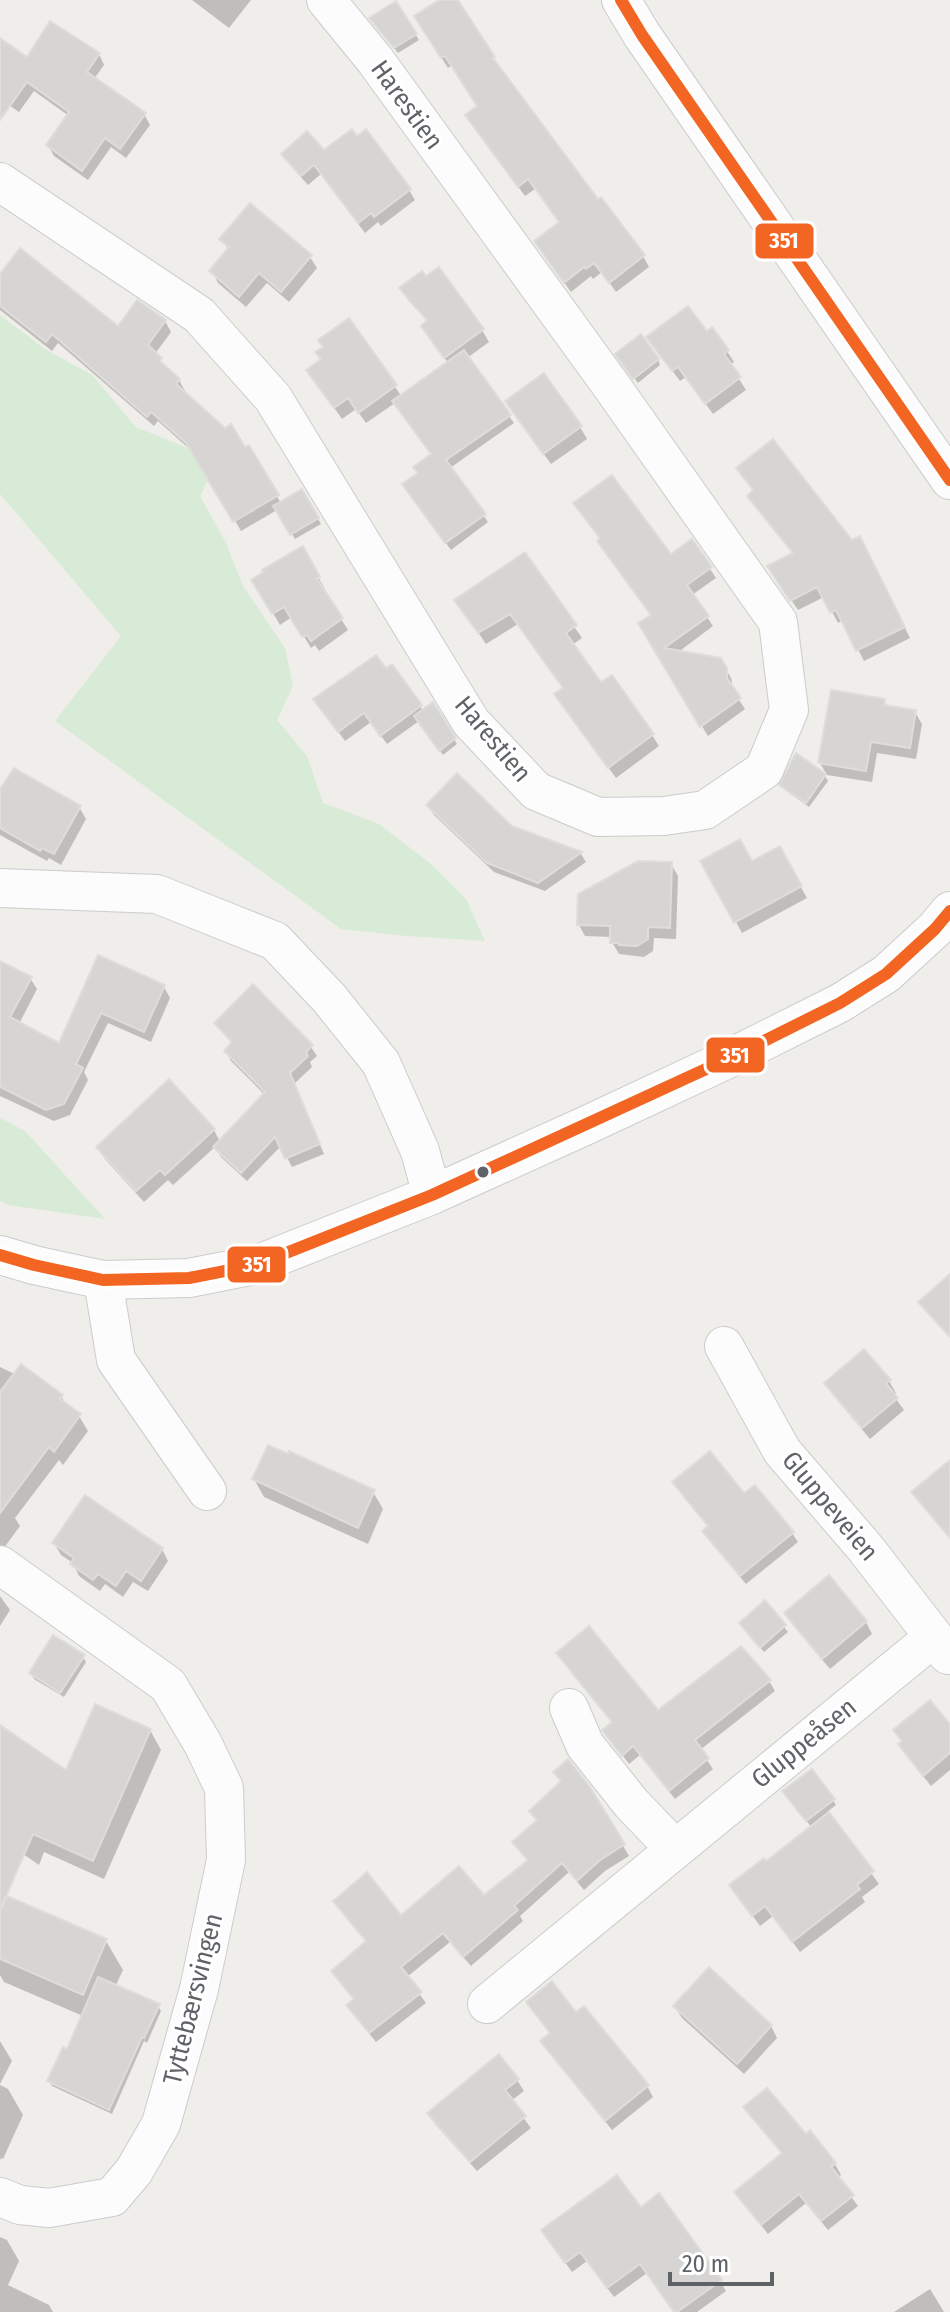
<svg xmlns="http://www.w3.org/2000/svg" width="950" height="2312" font-family="'Fira Sans Condensed',sans-serif">
	<style>
		.green { fill: #d8ebd6 }
		.shadow { fill: #0003 }
		.building { fill: #d6d5d3; stroke: #deddd9; stroke-width: 2 }
		.lines { fill: none; stroke-linecap: round; stroke-linejoin: round }
		.minor-casing { stroke: #cbcccc; stroke-width: 40 }
		.minor { stroke: #fdfcfc; stroke-width: 38 }
		.bus-1-casing { stroke: #fff; stroke-width: 18 }
		.bus-1 { stroke: #f26522; stroke-width: 12 }
		.bus-dot { fill: #5f6368; stroke: #fff; stroke-width: 3 }
		.labels { text-anchor: middle; dominant-baseline: central; stroke-width: 6; stroke-linejoin: round; paint-order: stroke }
		.street-label { font-size: 26px; fill: #5f6368; stroke: #fff }
		.line-badge { stroke: #fff; stroke-width: 3 }
		.badge-label { font-size: 22px; text-anchor: middle; font-weight: bold; fill: #fff }
	</style>
	<rect width="100%" height="100%" fill="#efeeea"/>
	<g class="green">
		<path d="M0 315 45 349 92 375 136 427 190 449 208 480 200 496 225 541 243 586 285 648 293 686 277 720 307 756 323 803 379 824 431 864 466 899 485 941 407 936 341 929 55 721 121 636 0 494Z"/>
		<path d="M0 1118 25 1131 105 1219 8 1205 0 1201Z"/>
	</g>
	<g class="shadow">
		<path d="M192 0H251L229 28Z"/>
		<path d="M443 0H455L499 68 598 202 643 256 649 267 616 292 602 272 593 279 591 276 571 292 542 252 561 224 535 189 525 196 473 126 467 116 479 107 452 65 448 68 422 27Z"/>
		<path d="M396 4 419 40 398 53 375 24Z"/>
		<path d="M0 41 27 60 99 54 104 65 94 79 144 114 150 125 126 158 111 147 88 180 54 156 48 145 69 116 34 91 19 112 0 99Z"/>
		<path d="M324 153 409 190 415 200 381 226 378 222 365 233 321 174 308 185 290 165 284 154Z"/>
		<path d="M222 239 310 257 317 268 289 302 267 283 246 307 218 283 212 271 229 251Z"/>
		<path d="M0 277 119 329 165 321 171 332 155 354 167 371 179 380 185 391 183 393 244 450 248 448 281 503 301 491 321 524 295 539 277 510 241 531 195 454 158 421 154 426 58 343 52 351 0 310Z"/>
		<path d="M402 288 482 330 489 342 467 358 514 423 450 468 488 522 451 550 410 493 433 455 395 403 366 423 356 409 342 419 316 382 325 348 349 320 402 397 448 363 431 338 428 322 408 300Z"/>
		<path d="M707 334 727 351 734 362 730 365 746 390 713 414 686 377 680 381 656 349Z"/>
		<path d="M621 360H658L660 365 638 383Z"/>
		<path d="M514 413 580 427 587 439 551 464Z"/>
		<path d="M738 469 865 549 910 638 864 661 843 620 838 623 824 597 798 610 776 577 794 555 756 507 755 492Z"/>
		<path d="M582 514 670 557 692 542 716 578 692 595 713 626 677 653 726 669 732 680 731 688 745 709 708 736 640 624 653 616Z"/>
		<path d="M302 549 325 589 323 591 348 630 319 651 315 645 311 648 292 617 280 625 254 581Z"/>
		<path d="M524 555 582 638 572 645 601 685 652 735 659 746 616 778 563 706 564 689 518 624 486 644 464 612Z"/>
		<path d="M392 667 424 712 433 705 457 744 443 755 419 721 387 744 371 722 345 741 322 709Z"/>
		<path d="M884 701 888 708 915 712 922 724 916 759 877 753 872 782 827 775 820 763Z"/>
		<path d="M797 756 825 776 828 781 809 807 785 790 782 785Z"/>
		<path d="M0 793 79 807 86 819 61 865 49 858 47 861 0 835Z"/>
		<path d="M428 805 511 827 581 854 586 862 545 891 494 872 434 815Z"/>
		<path d="M779 848 807 898 742 933 703 862 751 863Z"/>
		<path d="M671 864 678 876 676 939 654 938 653 951 644 957 619 954 612 942V937L585 936 579 925Z"/>
		<path d="M99 958 164 987 170 998 151 1042 108 1023 84 1072 88 1080 70 1115 54 1121 0 1096V964L30 978 37 989 19 1024 60 1045Z"/>
		<path d="M216 1024 311 1047 317 1056 310 1062 312 1067 294 1084 324 1154 292 1167 281 1146 247 1181 221 1157 215 1147 173 1185 168 1180 144 1202 105 1159 98 1147 214 1130 220 1142 265 1095 231 1061 226 1051 233 1045Z"/>
		<path d="M0 1367 61 1396 68 1408 79 1416 88 1431 63 1465 59 1460 15 1518 20 1526 4 1548 0 1545Z"/>
		<path d="M889 1381 896 1393 893 1395 904 1410 870 1439 833 1395 826 1383Z"/>
		<path d="M254 1479 373 1492 383 1509 368 1544 264 1497Z"/>
		<path d="M674 1483 744 1496 792 1533 798 1542 746 1584 710 1541 705 1531 709 1528Z"/>
		<path d="M54 1543 162 1549 168 1561 148 1591 133 1582 123 1597 105 1584 100 1591 79 1576 73 1563 61 1555Z"/>
		<path d="M829 1578 866 1622 872 1634 830 1669 793 1625 787 1613Z"/>
		<path d="M0 1596 10 1610 0 1626Z"/>
		<path d="M765 1603 788 1632 764 1652 745 1628Z"/>
		<path d="M83 1657 86 1662 64 1697 34 1679 31 1673Z"/>
		<path d="M564 1663 657 1713 769 1681 775 1691 700 1750 713 1769 675 1799 640 1755 629 1764 611 1740 613 1723Z"/>
		<path d="M950 1727V1770L931 1786 907 1756 900 1745 903 1742 896 1730Z"/>
		<path d="M0 1728 67 1773 150 1730 161 1750 104 1879 44 1852 39 1865 0 1838Z"/>
		<path d="M555 1773 589 1788 629 1856 605 1871 584 1890 569 1872 520 1916 523 1921 471 1966 450 1942 407 1977 426 2003 376 2042 355 2016 349 2006 355 2001 333 1971 368 1943 342 1911 401 1917 484 1898 528 1862 514 1843 538 1822 532 1811 562 1784Z"/>
		<path d="M788 1797 833 1800 836 1805 827 1812 879 1884 862 1897 865 1902 800 1952 773 1916 760 1926 731 1886 765 1864 812 1828Z"/>
		<path d="M0 1917 106 1941 123 1970 115 1987 158 2006 161 2011 147 2043 144 2041 112 2114 52 2086 49 2081 68 2051 83 2016 4 1982 0 1975Z"/>
		<path d="M528 2002 576 2015 647 2086 653 2097 612 2130 549 2052 543 2042 551 2035Z"/>
		<path d="M675 2007 771 2026 777 2038 744 2074 682 2018Z"/>
		<path d="M0 2041 12 2061 0 2084Z"/>
		<path d="M517 2080 524 2091 511 2101 531 2128 477 2171 435 2124 429 2114Z"/>
		<path d="M0 2085 8 2089 23 2115 3 2159 1 2158 0 2160Z"/>
		<path d="M746 2108 805 2137 810 2133 835 2164 841 2175 837 2178 858 2206 828 2230 806 2203 768 2234 743 2203 783 2155 752 2118Z"/>
		<path d="M640 2209 720 2281 726 2291 697 2312H675L647 2273 614 2297 587 2261 572 2272 550 2241Z"/>
		<path d="M0 2237 7 2240 19 2261 8 2285 49 2305 53 2312H0Z"/>
		<path d="M930 2289 944 2312H894Z"/>
	</g>
	<g class="building">
		<path d="M439 0H458L495 57 493 58 598 199 601 197 645 255 609 283 594 263 586 269 584 267 564 283 534 241 559 222 528 179 518 187 465 115 477 106 445 56 441 58 414 16Z"/>
		<path d="M396 1 417 34 394 48 369 18Z"/>
		<path d="M50 21 100 53 87 72 146 113 120 149 105 138 82 171 46 145 69 112 27 82 0 120V38L27 57Z"/>
		<path d="M352 129 357 136 366 129 411 189 374 217 371 213 358 223 314 165 301 176 281 154 307 131 324 150Z"/>
		<path d="M250 203 312 255 281 292 259 273 239 297 209 271 229 247 219 239Z"/>
		<path d="M20 248 118 326 137 300 166 320 148 345 162 358 160 361 180 379 176 384 225 428 231 424 245 447 249 445 279 495 233 522 186 443 151 412 147 417 52 334 46 342 0 306V274Z"/>
		<path d="M439 267 484 329 444 358 421 326 427 320 399 288 422 271 426 276Z"/>
		<path d="M688 306 707 331 712 327 729 350 724 354 741 377 705 404 678 367 672 371 646 337Z"/>
		<path d="M349 318 397 385 358 413 348 398 334 408 306 370 321 359 315 352 323 347 318 340Z"/>
		<path d="M641 334 659 359 633 379 615 354Z"/>
		<path d="M464 350 511 415 446 460 486 514 445 543 402 484 418 473 413 467 431 454 392 401Z"/>
		<path d="M544 373 582 426 543 454 505 401Z"/>
		<path d="M773 439 852 540 860 536 905 627 856 651 836 610 830 613 817 587 790 601 767 566 793 553 747 496 753 490 736 468Z"/>
		<path d="M612 475 671 554 692 539 712 567 687 585 709 616 664 648 721 658 727 668V678L741 698 700 727 638 623 651 615 597 541 600 538 573 503Z"/>
		<path d="M302 489 319 518 290 535 273 506Z"/>
		<path d="M303 546 320 577 317 579 343 618 311 641 307 635 302 637 284 607 272 614 251 580 263 572 262 570Z"/>
		<path d="M525 552 577 625 566 633 601 682 612 675 654 734 608 768 554 694 563 688 510 614 478 633 454 600Z"/>
		<path d="M376 655 386 668 392 664 422 705 380 736 364 713 338 732 313 699Z"/>
		<path d="M831 690 885 699 884 705 916 710 910 748 871 742 866 771 818 763Z"/>
		<path d="M433 702 456 738 439 751 414 716Z"/>
		<path d="M796 753 826 774 806 803 779 785Z"/>
		<path d="M14 768 81 806 54 854 42 848 40 851 0 828V789Z"/>
		<path d="M457 773 512 826 582 852 538 883 487 863 426 805Z"/>
		<path d="M740 839 752 861 780 846 802 886 734 923 700 861Z"/>
		<path d="M638 861 672 862 670 928 648 927V939L637 946 619 945 618 943H610V926L577 925 578 894Z"/>
		<path d="M98 955 165 985 144 1032 101 1013 76 1064 83 1068 64 1104 46 1110 0 1087V961L32 977 10 1017 59 1043Z"/>
		<path d="M253 984 313 1045 306 1052 308 1056 290 1073 320 1144 285 1159 275 1137 241 1173 213 1147 265 1092 224 1051 232 1042 214 1023Z"/>
		<path d="M169 1079 215 1129 165 1175 160 1170 136 1191 96 1147Z"/>
		<path d="M950 1274V1337L918 1302Z"/>
		<path d="M864 1349 891 1380 886 1383 898 1398 862 1428 824 1383Z"/>
		<path d="M21 1364 63 1395 60 1399 81 1414 54 1452 49 1447 0 1513V1392Z"/>
		<path d="M268 1445 288 1454 289 1451 375 1490 358 1528 252 1479Z"/>
		<path d="M710 1451 744 1493 755 1485 794 1532 740 1576 702 1531 708 1526 672 1482Z"/>
		<path d="M950 1460V1538L911 1492Z"/>
		<path d="M85 1495 163 1548 141 1581 126 1571 116 1586 98 1574 93 1580 70 1564 74 1558 52 1543Z"/>
		<path d="M829 1575 867 1621 822 1659 784 1613Z"/>
		<path d="M765 1600 786 1625 760 1648 739 1623Z"/>
		<path d="M589 1626 658 1710 741 1646 771 1680 695 1740 709 1758 669 1791 633 1746 622 1756 602 1730 612 1722 556 1653Z"/>
		<path d="M53 1635 85 1655 60 1693 29 1673Z"/>
		<path d="M930 1700 950 1724V1753L923 1776 898 1744 902 1741 893 1730Z"/>
		<path d="M95 1704 151 1729 93 1861 33 1834 0 1910V1725L66 1770Z"/>
		<path d="M568 1759 590 1787 625 1844 599 1861 577 1881 562 1863 514 1906 518 1910 463 1957 443 1933 401 1967 422 1992 369 2033 346 2005 354 1999 331 1971 366 1941 333 1901 367 1872 401 1915 459 1866 484 1895 528 1860 512 1842 537 1820 529 1811 561 1781 553 1772Z"/>
		<path d="M812 1769 835 1799 806 1821 782 1791Z"/>
		<path d="M829 1812 874 1871 857 1885 860 1889 792 1942 765 1906 752 1916 729 1885 764 1858 766 1861Z"/>
		<path d="M7 1896 107 1939 83 1995 0 1959V1912Z"/>
		<path d="M709 1967 772 2025 737 2064 673 2006Z"/>
		<path d="M98 1977 160 2004 144 2038 142 2037 109 2110 47 2081 63 2047 67 2049Z"/>
		<path d="M552 1981 576 2012 584 2006 649 2085 605 2121 540 2041 550 2033 526 2002Z"/>
		<path d="M499 2054 519 2079 505 2090 526 2116 470 2162 427 2113Z"/>
		<path d="M767 2088 806 2134 810 2130 836 2163 831 2167 854 2195 821 2221 799 2194 761 2225 734 2192 782 2153 743 2107Z"/>
		<path d="M617 2175 641 2207 659 2193 722 2280 677 2312H674L640 2264 607 2288 580 2252 565 2263 541 2230Z"/>
	</g>
	<g class="lines">
		<g class="minor-casing">
			<g id="minor">
				<path d="M621 0 642 35 950 480"/>
				<path d="M0 182 199 315 273 398 471 722 536 791 598 817 664 816 705 810 764 770 789 710 778 622 610 384 375 60 326 0"/>
				<path d="M0 888 157 894 275 941 329 998 381 1063 420 1151 432 1195"/>
				<path d="M0 1255 34 1265 103 1280 189 1278 256 1265 432 1195 587 1125 730 1058 840 1003 886 974 935 929 950 911"/>
				<path d="M103 1280 116 1360 207 1491"/>
				<path d="M724 1346 782 1451 866 1549 948 1655"/>
				<path d="M0 1565 168 1685 203 1744 224 1788 226 1860 199 1989 161 2124 134 2171 112 2197 49 2208 20 2205 0 2197"/>
				<path d="M569 1708 585 1745 631 1803 674 1848"/>
				<path d="M487 2004 934 1637"/>
			</g>
		</g>
		<use href="#minor" class="minor"/>
		<g class="bus-1-casing">
			<g id="bus-1">
				<path d="M621 0 642 35 950 480"/>
				<path d="M0 1255 34 1265 103 1280 189 1278 256 1265 432 1195 730 1058 840 1003 886 974 935 929 950 911"/>
			</g>
		</g>
		<use href="#bus-1" class="bus-1"/>
	</g>
	<circle class="bus-dot" cx="483" cy="1172" r="7"/>
	<g class="labels">
		<g class="street-label">
			<text transform="translate(407 105) rotate(54)">Harestien</text>
			<text transform="translate(493 739) rotate(50)">Harestien</text>
			<text transform="translate(830 1506) rotate(50)">Gluppeveien</text>
			<text transform="translate(804 1743) rotate(-39)">Gluppeåsen</text>
			<text transform="translate(193 1999) rotate(-76)">Tyttebærsvingen</text>
		</g>
	</g>
	<g class="line-badge">
		<rect x="754" y="222" width="61" height="38" rx="8" fill="#f26522"/>
		<rect x="705" y="1036" width="61" height="38" rx="8" fill="#f26522"/>
		<rect x="226" y="1245" width="61" height="39" rx="8" fill="#f26522"/>
	</g>
	<g class="badge-label">
		<text x="784" y="248">351</text>
		<text x="735" y="1063">351</text>
		<text x="257" y="1272">351</text>
	</g>
	<path d="M670 2272v12h102v-12" fill="none" stroke="#5f6368" stroke-width="4"/>
	<text x="682" y="2272" font-size="24" fill="#5f6368" stroke="#ffffff" stroke-width="6" paint-order="stroke">20 m</text>
</svg>
